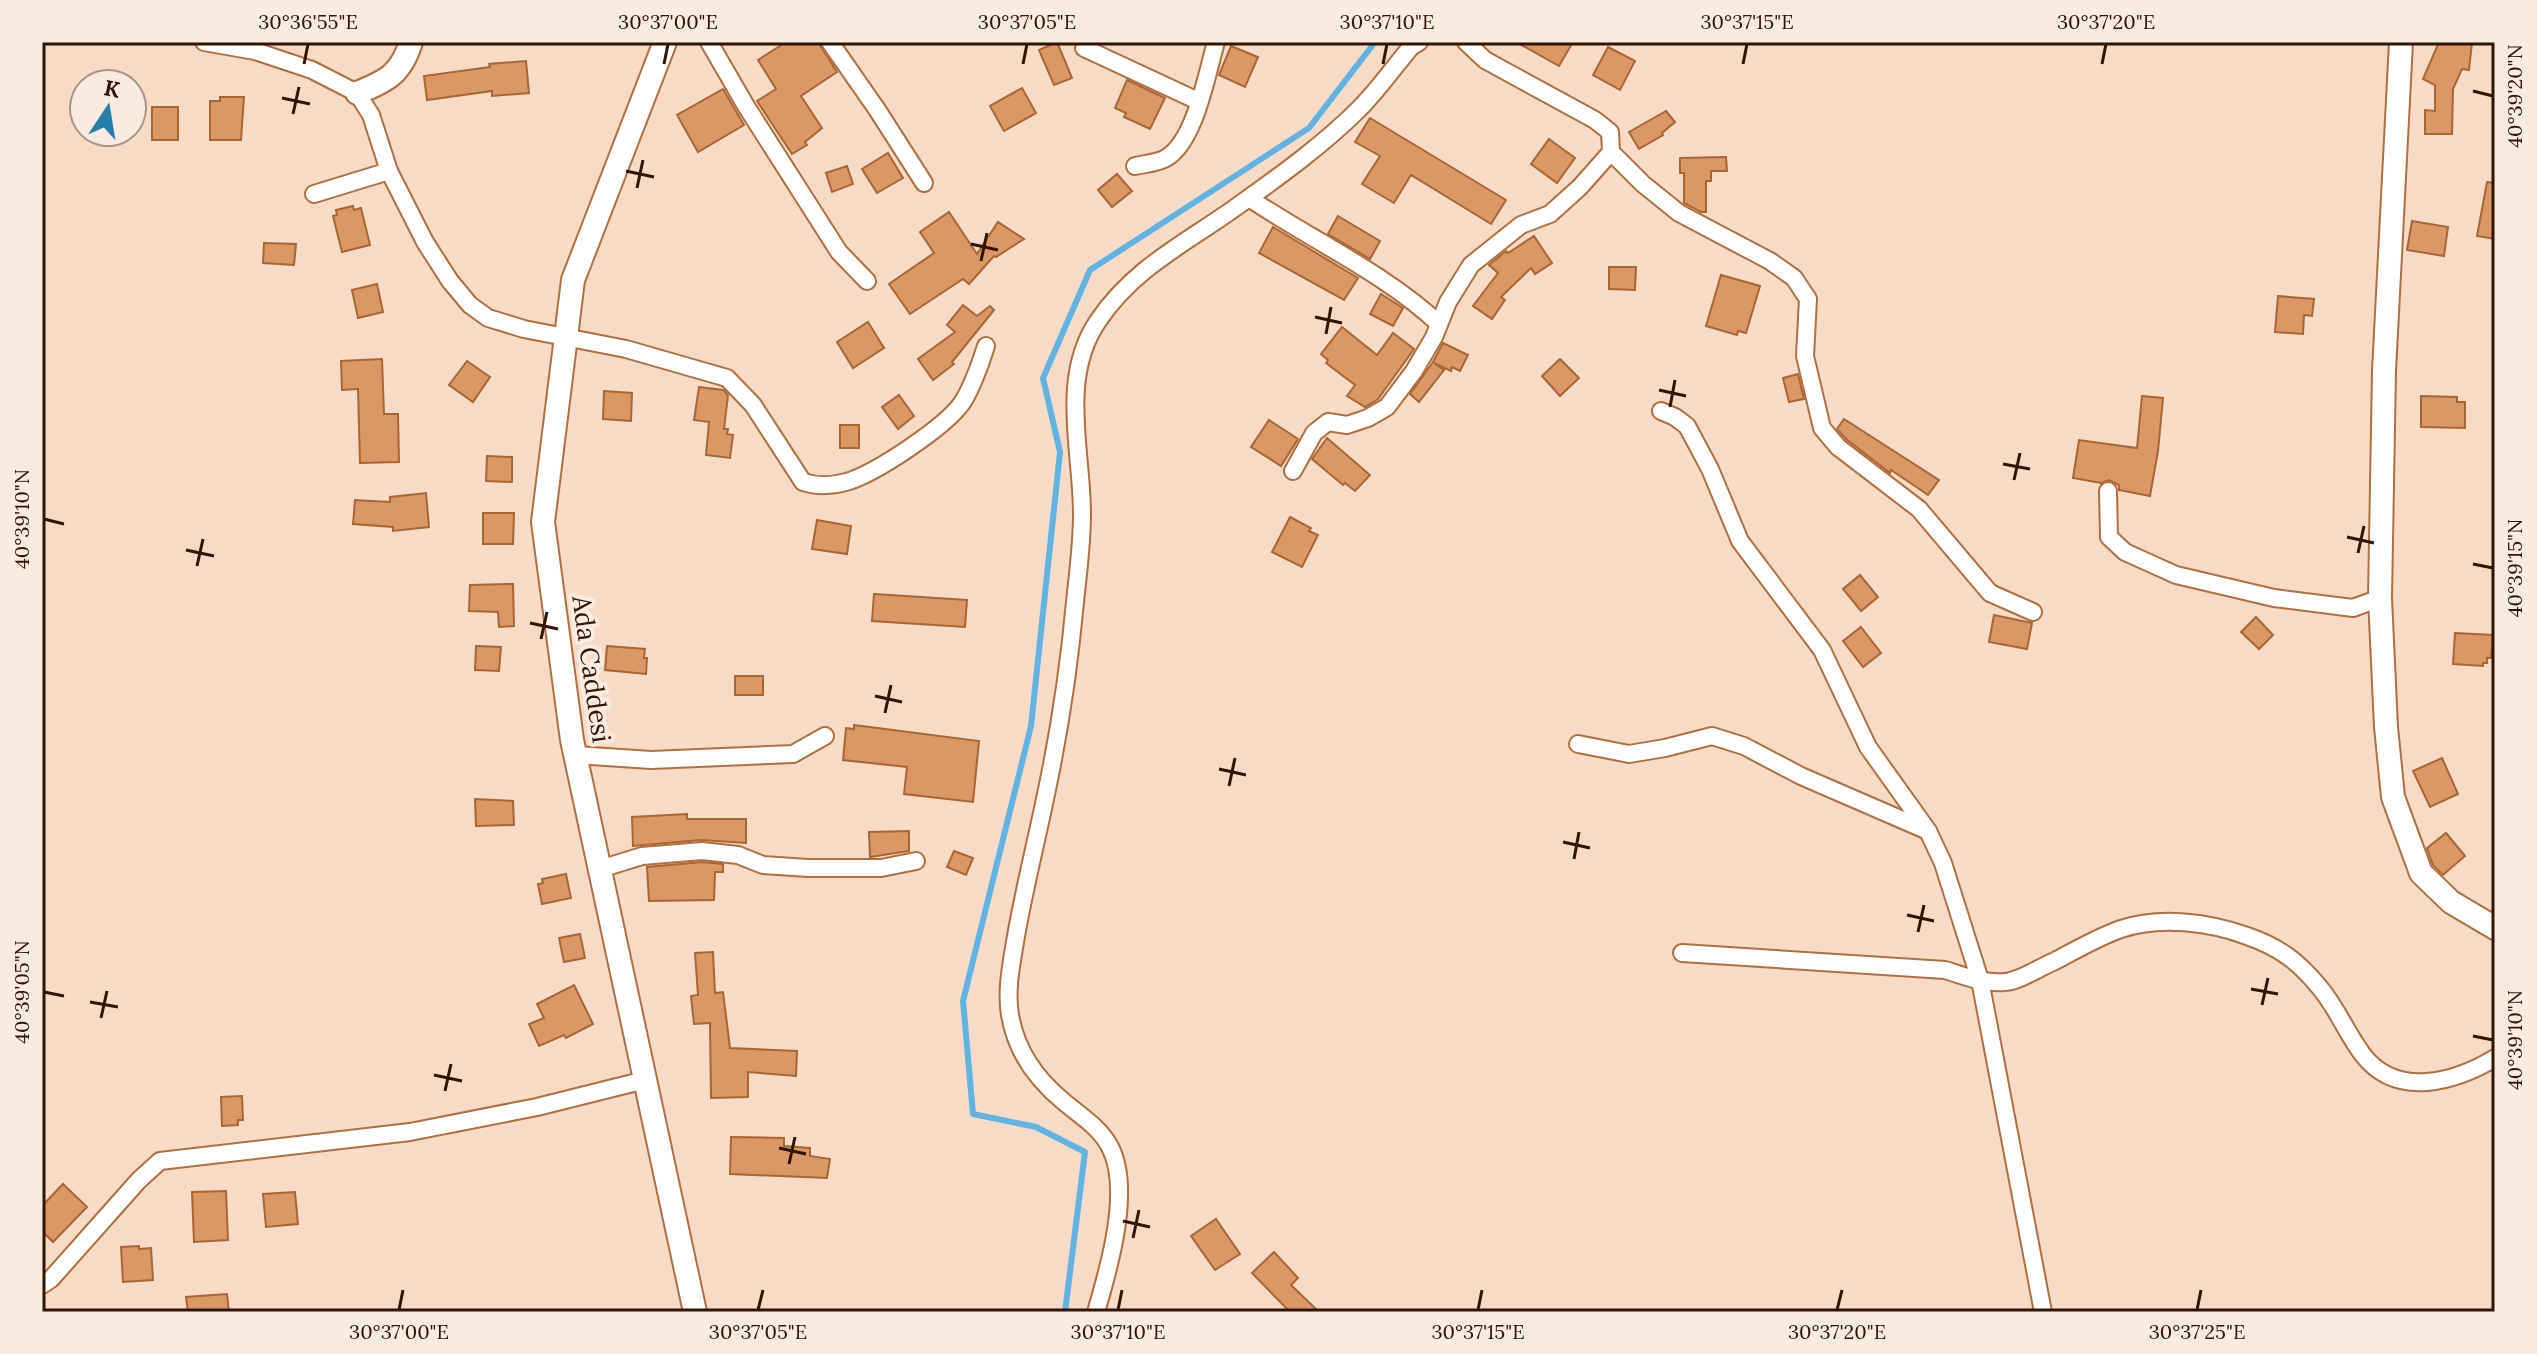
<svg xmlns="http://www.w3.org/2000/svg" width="2537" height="1354" font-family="Lora,serif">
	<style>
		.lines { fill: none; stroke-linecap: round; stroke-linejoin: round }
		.stream { stroke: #60b4e4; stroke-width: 6 }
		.building { fill: #dc9766; stroke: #a66635; stroke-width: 2 }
		.street-casing { stroke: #b16f3f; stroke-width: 20 }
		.secondary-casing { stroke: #b16f3f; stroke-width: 26 }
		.street { stroke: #fff; stroke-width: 16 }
		.secondary { stroke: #fff; stroke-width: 22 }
		.ticks { fill: none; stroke: #2f1502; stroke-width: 3 }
		.labels { text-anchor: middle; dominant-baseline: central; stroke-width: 8; stroke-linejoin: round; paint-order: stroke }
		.street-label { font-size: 26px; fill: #2f1502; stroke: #faebe1 }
		.neatline { fill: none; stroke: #2f1502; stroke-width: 3 }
		.ticks-label { font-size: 20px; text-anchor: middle; fill: #2f1502 }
	</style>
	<rect width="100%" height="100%" fill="#f8dbc7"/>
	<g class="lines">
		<path class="stream" d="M1065 1312 1085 1152 1036 1127 973 1114 963 1001 1031 726 1060 452 1043 378 1090 270 1309 128 1375 42"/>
	</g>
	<g class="building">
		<path d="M786 42H818L837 72 801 96 822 128 805 142 807 145 792 154 757 101 776 89 758 60Z"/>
		<path d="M1057 42 1072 78 1054 85 1039 50Z"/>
		<path d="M1516 42H1573L1559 66Z"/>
		<path d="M2439 42H2472L2469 70 2462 69 2453 89 2452 134H2425V110L2435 111V85L2423 79Z"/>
		<path d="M1231 46 1258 57 1245 87 1219 75Z"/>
		<path d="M1608 47 1635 61 1620 90 1593 75Z"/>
		<path d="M526 61 529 93 492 96V91L427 100 424 76 490 67 489 64Z"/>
		<path d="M1127 80 1165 98 1150 129 1124 117 1126 113 1115 108Z"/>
		<path d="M1022 88 1036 113 1004 131 990 106Z"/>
		<path d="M723 89 744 125 698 152 677 115Z"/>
		<path d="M220 97H244L241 140H210V101H220Z"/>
		<rect x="152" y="107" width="26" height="33"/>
		<path d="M1666 111 1675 122 1662 133 1663 135 1639 149 1629 132Z"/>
		<path d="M1370 118 1506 200 1491 224 1411 175 1394 203 1362 184 1380 156 1355 142Z"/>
		<path d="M1549 139 1575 158 1557 183 1531 164Z"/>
		<path d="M888 153 903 178 877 193 862 169Z"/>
		<path d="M1726 157 1727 171H1711V181H1706V212H1701L1684 203V173H1680V158Z"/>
		<path d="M847 166 853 184 832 192 826 173Z"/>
		<path d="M1117 174 1132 191 1112 207 1098 190Z"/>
		<path d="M2487 182 2495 183V239L2477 236Z"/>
		<path d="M353 206 354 210 361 208 370 245 342 252 333 216 337 215 336 210Z"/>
		<path d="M949 212 977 254 998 222 1024 239 996 257 994 256 969 284 963 279 910 314 889 284 934 253 920 232Z"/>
		<path d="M1338 216 1380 241 1370 259 1328 234Z"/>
		<path d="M2412 221 2448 227 2444 256 2407 250Z"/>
		<path d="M1273 227 1358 278 1344 300 1259 253Z"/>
		<path d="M1534 236 1552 263 1535 274 1531 268 1501 297 1505 300 1492 319 1473 306 1498 273 1489 265 1506 251 1508 253Z"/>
		<path d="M264 243 296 244 294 265 263 263Z"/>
		<path d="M1609 267H1636L1635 290 1609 289Z"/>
		<path d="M1721 275 1760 286 1746 333 1738 331 1737 335 1706 326Z"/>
		<path d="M377 284 383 312 358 318 352 290Z"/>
		<path d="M1381 294 1403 308 1393 326 1370 314Z"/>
		<path d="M2278 296 2314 299 2312 316 2304 315 2303 334 2275 332Z"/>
		<path d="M963 305 977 316 990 306 994 310 952 362 954 364 933 380 918 359 955 332 947 325Z"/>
		<path d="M868 322 884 348 853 368 837 342Z"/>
		<path d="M1342 327 1377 355 1393 333 1414 349 1378 399 1365 407 1347 396 1355 385 1326 363 1328 360 1321 354Z"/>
		<path d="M1443 343 1468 355 1460 371 1452 367 1451 371 1434 363 1444 370 1419 402 1410 394 1433 362Z"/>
		<path d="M382 359 384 414H398L399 462 360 463 358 389 342 390 341 361Z"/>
		<path d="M1560 359 1579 378 1560 396 1542 376Z"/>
		<path d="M467 361 490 377 473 402 449 385Z"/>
		<path d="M1798 374 1804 399 1789 402 1783 378Z"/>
		<path d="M699 387 723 390 728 395 724 429H728L727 434 733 435 730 458 706 455 709 422 694 420Z"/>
		<path d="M604 391 632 393 631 421 603 419Z"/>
		<path d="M899 395 914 416 898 429 882 407Z"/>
		<path d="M2142 396 2163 398 2158 451 2150 496 2119 490V485L2109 480 2101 483 2073 478 2079 440 2137 448Z"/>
		<path d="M2421 396 2457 397V402H2465V428L2421 427Z"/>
		<path d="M1844 419 1939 480 1928 495 1891 470 1890 473 1846 439 1837 429Z"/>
		<path d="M1269 420 1298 439 1281 466 1251 447Z"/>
		<rect x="840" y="425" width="19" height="23"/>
		<path d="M1327 438 1370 475 1355 491 1345 483 1343 485 1312 459Z"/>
		<path d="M487 456 512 457V482L486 481Z"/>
		<path d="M426 493 429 527 393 531V527L353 524 355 500 390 502V497Z"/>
		<path d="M483 513H514L513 544H483Z"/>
		<path d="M1290 517 1311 528 1309 531 1318 535 1302 567 1272 552Z"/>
		<path d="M817 520 851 526 847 554 812 549Z"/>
		<path d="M1860 575 1878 597 1861 611 1843 589Z"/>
		<path d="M513 584 514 626 499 627 498 612 469 611 470 585Z"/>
		<path d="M874 594 967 600 965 627 872 621Z"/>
		<path d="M1994 615 2032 623 2027 649 1989 642Z"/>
		<path d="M2256 617 2273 635 2259 649 2241 632Z"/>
		<path d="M1861 627 1881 653 1863 667 1843 641Z"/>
		<path d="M2455 633 2493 635 2491 658H2487V663H2483V666L2453 664Z"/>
		<path d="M476 646 501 647 499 671 475 670Z"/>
		<path d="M607 646 645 649 644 658H647L646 674 605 670Z"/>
		<rect x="735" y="676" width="28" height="19"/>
		<path d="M854 725 979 741 973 802 904 794 907 767 843 760 846 728 854 729Z"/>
		<path d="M2442 758 2458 794 2430 807 2413 771Z"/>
		<path d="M475 799 513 801 514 825 476 826Z"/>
		<path d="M687 814V819H746V843L701 840 633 846 632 817Z"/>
		<path d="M909 831V851L870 857 869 832Z"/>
		<path d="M2446 833 2465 856 2443 875 2433 865 2427 848Z"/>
		<path d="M954 851 973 858 966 875 947 867Z"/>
		<path d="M702 862 723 864V872H715L714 900 649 901 647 867Z"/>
		<path d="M566 874 571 898 542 904 538 884 543 883 542 879Z"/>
		<path d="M580 934 585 958 564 962 559 938Z"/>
		<path d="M713 952 715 993 723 992 730 1048 797 1051 796 1076 748 1072V1097L711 1098 710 1023 694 1024 691 996 698 995 695 953Z"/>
		<path d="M574 985 593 1024 566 1038 564 1035 539 1046 529 1024 544 1018 537 1004Z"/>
		<path d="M242 1096 243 1120H238V1125L222 1126 221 1097Z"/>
		<path d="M731 1137 784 1138V1146L810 1148V1156L830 1159 827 1178 730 1174Z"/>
		<path d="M63 1184 87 1207 53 1242 42 1231V1206Z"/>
		<path d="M226 1191 228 1240 194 1242 192 1192Z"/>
		<path d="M295 1192 298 1224 266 1227 263 1194Z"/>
		<path d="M1216 1219 1240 1254 1215 1270 1191 1236Z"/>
		<path d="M139 1246V1249L151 1248 153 1280 123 1282 121 1247Z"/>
		<path d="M1274 1252 1298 1278 1291 1285 1319 1312H1290L1252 1273Z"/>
		<path d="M227 1294 229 1312H188L186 1297Z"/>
	</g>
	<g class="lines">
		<g class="street-casing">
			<g id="street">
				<path d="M204 42 255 51 312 70 357 93 371 115 389 171 425 242 450 281 470 305 488 318 524 329 626 349 727 378 753 405 803 482C816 486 832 486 846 482 875 474 945 427 962 403 973 386 980 365 986 346"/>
				<path d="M709 42 746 106 839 252 867 281"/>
				<path d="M830 42 878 111 924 183"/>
				<path d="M1084 48 1198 101"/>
				<path d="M1611 152 1643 184 1679 213 1770 261 1794 278 1808 299 1805 356 1822 428 1838 447 1919 509 1990 593 2033 612"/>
				<path d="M1135 166C1144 164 1158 163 1166 158 1195 142 1207 73 1216 42"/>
				<path d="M314 194 389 171"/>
				<path d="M1249 198C1311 240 1385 273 1439 324"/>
				<path d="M1661 411 1675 417 1687 426 1710 469 1740 541 1822 650 1868 747 1928 831 1943 863 1980 980 2043 1312"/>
				<path d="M1293 471 1314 433 1328 422 1347 425 1368 418 1387 407 1414 371 1434 337 1448 302 1471 265 1521 225 1550 214 1580 187 1611 152 1610 132 1595 120 1485 60 1466 42"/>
				<path d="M2108 491 2109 537 2125 552 2176 575 2274 598 2353 608 2380 598"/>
				<path d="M1578 744 1629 754 1665 748 1712 736 1744 746 1801 776 1928 831"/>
				<path d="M576 755 651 760 793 754 825 736"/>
				<path d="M600 869 642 856 702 851 738 855 763 865 808 868H881L916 861"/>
				<path d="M1682 953 1945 970C1964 976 1984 984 2005 982 2020 981 2040 967 2055 961 2076 950 2098 937 2121 929 2160 916 2209 922 2247 936 2279 947 2298 961 2320 988 2337 1008 2347 1034 2363 1055 2397 1099 2455 1082 2495 1058"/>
				<path d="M42 1285 51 1279 139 1180 160 1161 410 1132 537 1107 645 1080"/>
				<path d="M1096 1312C1109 1268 1132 1189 1110 1147 1100 1127 1079 1115 1063 1101 1036 1079 1016 1050 1010 1015 1006 991 1011 966 1015 942 1023 894 1035 847 1045 799 1059 734 1069 668 1075 602 1078 573 1082 544 1082 514 1082 450 1059 378 1098 321 1134 267 1188 242 1239 205 1280 176 1324 144 1359 109 1378 90 1394 67 1411 47L1419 42"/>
			</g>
		</g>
		<g class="secondary-casing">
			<g id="secondary">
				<path d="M665 42 573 280 543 522 572 740 695 1312"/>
				<path d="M2401 42 2384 371 2380 598 2386 727 2393 797 2421 873 2451 902 2495 928"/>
				<path d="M357 93C387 81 401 74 411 42"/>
			</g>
		</g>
		<use href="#street" class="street"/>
		<use href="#secondary" class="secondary"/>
	</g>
	<path class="ticks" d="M304 64 308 44M664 64 668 44M1023 64 1027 44M1383 64 1387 44M1743 64 1747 44M2102 64 2106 44M2473 91 2493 96M282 98 310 104M293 114 299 87M626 171 654 177M637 188 643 160M971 244 998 250M981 261 987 233M1315 317 1342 323M1326 334 1331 307M1659 390 1686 396M1670 407 1675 380M2003 464 2030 469M2014 480 2020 453M44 519 64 524M2347 537 2374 543M186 550 214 556M2358 553 2364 526M2473 564 2493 568M197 566 203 539M530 623 558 629M541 639 547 612M875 696 902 702M885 713 891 685M1219 769 1246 775M1229 786 1235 758M1563 842 1590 848M1574 859 1579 832M1907 915 1934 921M1918 932 1924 905M2251 989 2278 994M44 992 64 996M90 1002 118 1007M2262 1005 2268 978M101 1018 107 991M2473 1036 2493 1040M434 1075 462 1081M445 1091 451 1064M779 1148 806 1154M789 1164 795 1137M1123 1221 1150 1227M1133 1238 1139 1210M399 1310 403 1290M758 1310 763 1290M1118 1310 1122 1290M1478 1310 1482 1290M1837 1310 1842 1290M2197 1310 2201 1290"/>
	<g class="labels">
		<g class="street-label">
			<text transform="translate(592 669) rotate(82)">Ada Caddesi</text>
		</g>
	</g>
	<rect width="2537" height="1354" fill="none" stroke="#faebe1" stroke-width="88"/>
	<g transform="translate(108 108) rotate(12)"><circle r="38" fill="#faebe1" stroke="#a99588" stroke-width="2"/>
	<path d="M0-6L14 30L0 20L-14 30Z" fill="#237eac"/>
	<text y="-12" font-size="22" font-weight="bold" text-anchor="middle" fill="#2f1502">K</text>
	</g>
	<rect x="44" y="44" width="2449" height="1266" class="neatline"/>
	<g class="ticks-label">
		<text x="308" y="29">30°36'55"E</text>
		<text x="668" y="29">30°37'00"E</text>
		<text x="1027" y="29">30°37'05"E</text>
		<text x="1387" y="29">30°37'10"E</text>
		<text x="1747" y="29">30°37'15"E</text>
		<text x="2106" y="29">30°37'20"E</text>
		<text transform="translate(2515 96) rotate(-90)" y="7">40°39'20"N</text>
		<text transform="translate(22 519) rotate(-90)" y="7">40°39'10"N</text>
		<text transform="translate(2515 568) rotate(-90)" y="7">40°39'15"N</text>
		<text transform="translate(22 992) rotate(-90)" y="7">40°39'05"N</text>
		<text transform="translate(2515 1040) rotate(-90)" y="7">40°39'10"N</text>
		<text x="399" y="1339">30°37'00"E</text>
		<text x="758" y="1339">30°37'05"E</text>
		<text x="1118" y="1339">30°37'10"E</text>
		<text x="1478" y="1339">30°37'15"E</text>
		<text x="1837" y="1339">30°37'20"E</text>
		<text x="2197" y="1339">30°37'25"E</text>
	</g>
</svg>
